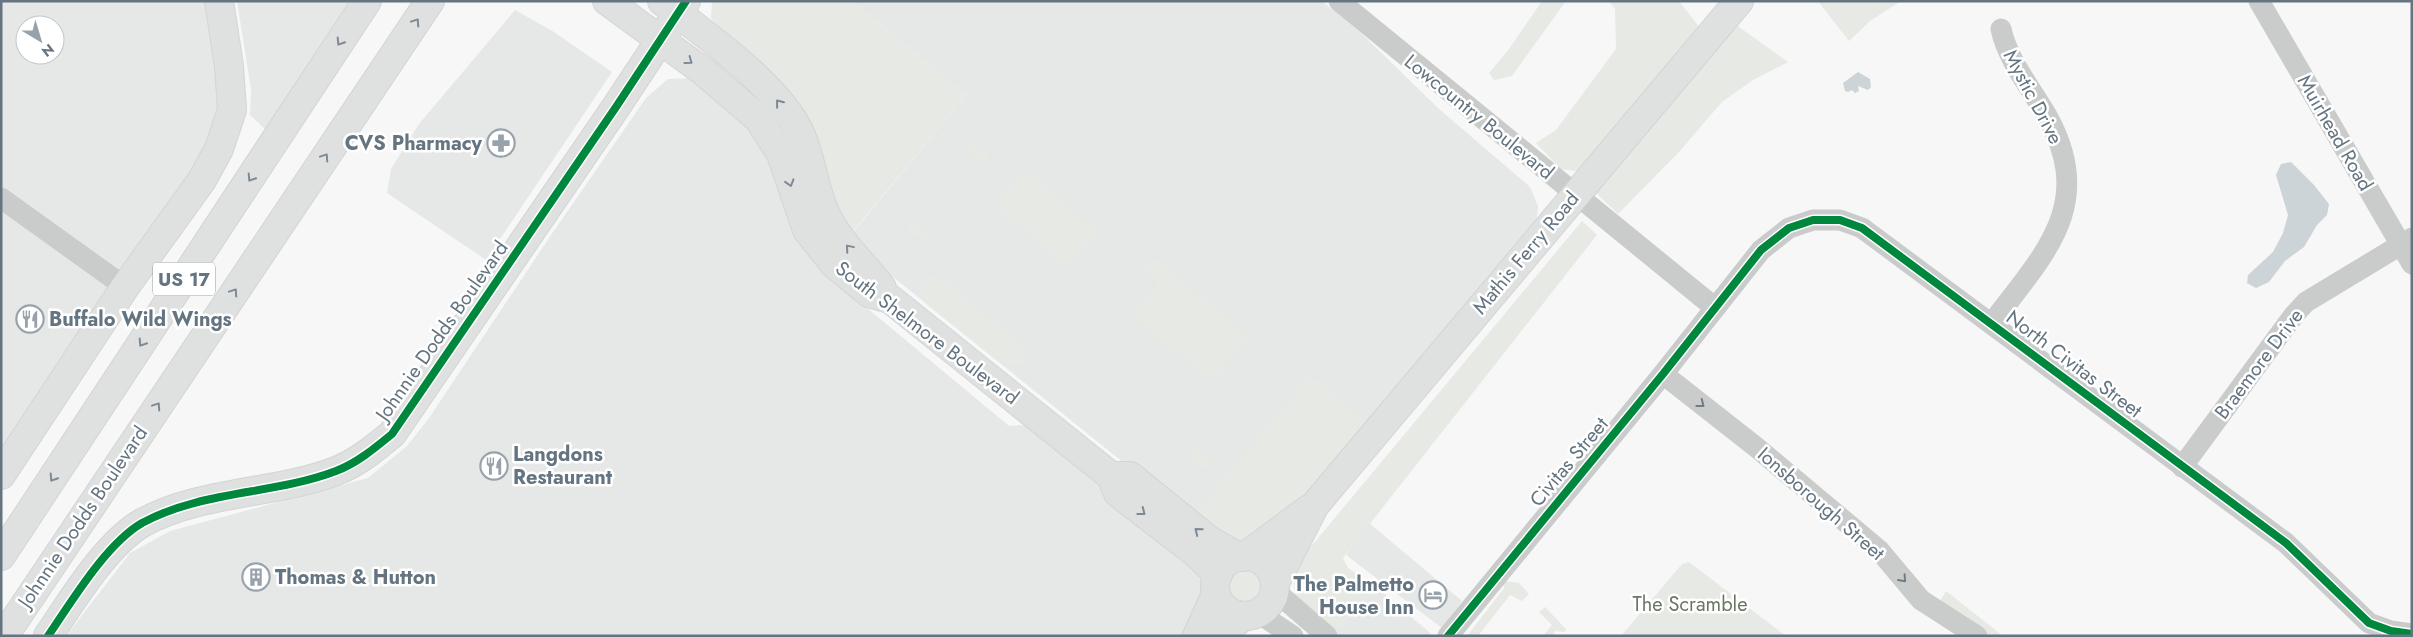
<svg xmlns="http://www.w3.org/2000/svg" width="2413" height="637" font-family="Jost,sans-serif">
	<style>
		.built { fill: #e6e7e7; fill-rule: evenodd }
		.green { fill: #e6e9e4 }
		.water { fill: #ccd4d7 }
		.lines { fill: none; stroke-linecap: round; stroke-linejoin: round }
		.secondary-casing { stroke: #d3d4d5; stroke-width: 30 }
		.highway-casing { stroke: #d3d4d4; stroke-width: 30 }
		.street { stroke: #cacccc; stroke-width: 21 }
		.secondary { stroke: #dfe0e0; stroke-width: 28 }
		.highway { stroke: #dfe0e0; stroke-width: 28 }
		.cycleway-casing { stroke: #fff; stroke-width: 11 }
		.cycleway { stroke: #00873e; stroke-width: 8 }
		.oneway { stroke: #7d8a93 }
		.oneway2 { stroke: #6e7d88 }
		.labels { text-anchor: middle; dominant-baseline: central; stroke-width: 5; stroke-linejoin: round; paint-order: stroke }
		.shield { fill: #fff; stroke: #929ea6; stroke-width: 1 }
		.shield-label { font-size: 19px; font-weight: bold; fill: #647480 }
		.street-label { font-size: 20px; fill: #647480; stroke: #fff }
		.poi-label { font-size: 20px; font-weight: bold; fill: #647480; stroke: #fff; text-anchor: start }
		.park-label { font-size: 20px; fill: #677863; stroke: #fff }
	</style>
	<rect width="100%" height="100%" fill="#f7f7f7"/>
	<g class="built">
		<path d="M1 1H212L222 130 1 467ZM25 25H55V55H25Z"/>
		<path d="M237 1H349L265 129 250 115 251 90Z"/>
		<path d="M852 1H1322L1361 33 1439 109 1530 187 1538 206 1536 225 1369 423 1222 482 1191 517 882 268 850 236 966 95Z"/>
		<path d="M515 10 554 32 612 72 486 260 387 193 391 169 419 124Z"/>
		<path d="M691 78 738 110 761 141 775 179 831 278 1009 426 1023 425 1038 434 1194 562 1205 583 1198 628 1193 636H66L130 553 170 531 368 478 407 446 429 418 549 238 646 98 668 79Z"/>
		<path d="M1369 523 1462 601 1442 628 1346 555Z"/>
		<path d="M1376 587 1429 632 1431 636 1334 635Z"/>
	</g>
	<g class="green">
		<path d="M712 1H852L966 95 850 235 823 185 711 18Z"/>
		<path d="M1542 1H1566L1512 76 1494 80 1489 73 1509 49Z"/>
		<path d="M1609 1H1679L1700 28 1580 172 1561 169 1536 143 1556 130 1616 49 1615 9Z"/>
		<path d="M1818 1H1901L1870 21 1849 41Z"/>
		<path d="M1732 22 1788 62 1753 80 1722 102 1679 152 1618 214 1593 190Z"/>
		<path d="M973 143 987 153 990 160 986 166 965 150 967 145Z"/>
		<path d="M1024 169 1097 231 1066 267 998 209 1001 205 997 202Z"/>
		<path d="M909 218 931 235 927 240C917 239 908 233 906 223Z"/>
		<path d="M1582 221 1597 235 1343 558 1348 568 1376 587 1334 635 1296 601 1294 583 1299 561Z"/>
		<path d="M1155 258 1250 337 1216 379 1212 375 1208 379 1131 317 1158 284 1144 271Z"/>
		<path d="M933 276 940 277 1024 346 1026 356 1023 363 1017 366 1000 363 925 303 920 287 927 277Z"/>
		<path d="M1310 375 1369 423 1287 520 1239 544 1191 517Z"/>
		<path d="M1190 446H1192L1213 463 1208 468 1202 467 1190 457Z"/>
		<path d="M1688 562 1693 565 1786 636H1621L1682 564Z"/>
		<circle cx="1248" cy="585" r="20"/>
		<path d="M1505 581 1519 583 1529 594 1522 601 1510 595 1478 636H1467L1505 587 1502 585Z"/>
		<path d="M1946 591 2003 636H1990L1940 601Z"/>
		<path d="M1545 607 1566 629 1565 632 1555 631 1553 636H1543L1552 625 1539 612Z"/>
	</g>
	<g class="water">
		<path d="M1858 72 1870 79 1871 87 1868 90 1858 86 1859 91 1855 93 1852 90 1848 92 1845 91 1843 83Z"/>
		<path d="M2291 162 2314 185 2329 204 2327 215 2317 225 2304 247 2285 261 2269 282 2256 288 2247 283 2248 275 2273 252 2283 233 2288 215 2276 175 2281 164Z"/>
	</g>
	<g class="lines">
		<g class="secondary-casing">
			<g id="secondary">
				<path d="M607 1 704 72 758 118 781 154 807 230 834 264 869 293 890 299 1111 476 1118 493 1198 555 1218 575"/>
				<path d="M662 1C705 35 768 78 796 125 810 150 812 179 822 205 833 237 862 262 882 288"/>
				<path d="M1 475 125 287 202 180 219 149 232 110 229 66 219 1"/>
				<path d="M1111 476H1130L1209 540 1239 557"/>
				<circle cx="1245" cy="586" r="30"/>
				<path d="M1244 557 1309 509"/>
				<path d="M1275 583 1315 505 1739 1"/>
				<path d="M48 636C72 601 106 544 142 523 203 490 273 495 336 471 357 463 375 448 392 434L616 107 686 1"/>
				<path d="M1197 636 1216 594"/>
				<path d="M1218 636 1244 616"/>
			</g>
		</g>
		<g class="highway-casing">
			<g id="highway">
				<path d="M1 556 367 1"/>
				<path d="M4 636 430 1"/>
			</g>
		</g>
		<g class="street">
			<path d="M1339 1 1714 307"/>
			<path d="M2259 1 2412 264"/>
			<path d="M1 198 125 287"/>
			<path d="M1992 323C2043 255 2097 205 2047 116 2031 88 2008 61 2001 29"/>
			<path d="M1663 374 1756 447 1879 550 1921 600 1977 636"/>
			<path d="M2182 467 2294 315 2306 302 2412 238"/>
			<path d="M1275 588 1282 597 1327 636"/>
			<path d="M1258 613 1293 636"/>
			<path d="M1448 636 1663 374 1761 250 1789 228 1813 220H1840L1862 228 2286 543 2369 623 2391 631 2412 634"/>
		</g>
		<use href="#secondary" class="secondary"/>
		<use href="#highway" class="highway"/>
		<g class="cycleway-casing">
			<g id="cycleway">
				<path d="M48 636C72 601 106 544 142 523 203 490 273 495 336 471 357 463 375 448 392 434L616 107 686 1"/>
				<path d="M1448 636 1663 374 1761 250 1789 228 1813 220H1840L1862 228 2286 543 2369 623 2391 631 2412 634"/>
			</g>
		</g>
		<use href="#cycleway" class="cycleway"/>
	</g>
	<defs><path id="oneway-chevron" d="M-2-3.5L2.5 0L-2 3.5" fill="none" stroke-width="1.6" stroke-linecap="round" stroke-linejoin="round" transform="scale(1.25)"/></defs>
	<g class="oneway">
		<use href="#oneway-chevron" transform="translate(416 22) rotate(-56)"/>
		<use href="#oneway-chevron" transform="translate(340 42) rotate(123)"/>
		<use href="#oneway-chevron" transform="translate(689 61) rotate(36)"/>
		<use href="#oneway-chevron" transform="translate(779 103) rotate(-128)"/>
		<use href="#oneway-chevron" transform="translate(325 157) rotate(-56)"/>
		<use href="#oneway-chevron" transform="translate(251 178) rotate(123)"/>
		<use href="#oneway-chevron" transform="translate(790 183) rotate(73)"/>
		<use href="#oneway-chevron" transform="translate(849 248) rotate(-130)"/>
		<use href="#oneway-chevron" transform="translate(234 292) rotate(-56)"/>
		<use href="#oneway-chevron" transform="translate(142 343) rotate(123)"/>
		<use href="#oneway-chevron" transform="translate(157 406) rotate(-56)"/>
		<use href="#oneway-chevron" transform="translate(53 478) rotate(123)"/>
		<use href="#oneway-chevron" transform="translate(1142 512) rotate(38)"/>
		<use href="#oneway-chevron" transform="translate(1198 531) rotate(-141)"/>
	</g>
	<g class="oneway2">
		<use href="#oneway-chevron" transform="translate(1701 404) rotate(38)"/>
		<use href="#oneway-chevron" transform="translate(1903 579) rotate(48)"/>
	</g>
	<defs>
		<g id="pharmacy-ring" transform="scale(1.4375)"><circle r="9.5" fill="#fff" stroke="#97a2aa" stroke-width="1.5"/><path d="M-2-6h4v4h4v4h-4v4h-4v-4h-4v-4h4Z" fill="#97a2aa"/></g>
		<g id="restaurant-ring" transform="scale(1.4375)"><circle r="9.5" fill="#fff" stroke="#97a2aa" stroke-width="1.5"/><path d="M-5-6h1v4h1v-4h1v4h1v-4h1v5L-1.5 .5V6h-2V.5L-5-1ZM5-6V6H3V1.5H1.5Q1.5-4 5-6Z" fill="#97a2aa"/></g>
		<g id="building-ring" transform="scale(1.4375)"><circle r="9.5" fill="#fff" stroke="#97a2aa" stroke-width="1.5"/><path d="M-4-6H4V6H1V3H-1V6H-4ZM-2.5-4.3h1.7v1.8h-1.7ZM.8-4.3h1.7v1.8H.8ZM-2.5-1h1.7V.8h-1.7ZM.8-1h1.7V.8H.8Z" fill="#97a2aa"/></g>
		<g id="hotel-ring" transform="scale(1.4375)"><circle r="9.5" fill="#fff" stroke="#97a2aa" stroke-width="1.5"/><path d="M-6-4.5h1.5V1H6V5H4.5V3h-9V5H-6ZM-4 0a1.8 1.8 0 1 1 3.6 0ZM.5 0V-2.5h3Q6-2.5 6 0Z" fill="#97a2aa"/></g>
	</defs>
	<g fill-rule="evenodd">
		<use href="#pharmacy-ring" x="501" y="143"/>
		<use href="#restaurant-ring" x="30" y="319"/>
		<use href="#restaurant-ring" x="494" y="466"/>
		<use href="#building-ring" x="256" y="577"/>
		<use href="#hotel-ring" x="1433" y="595"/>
	</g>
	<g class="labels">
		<rect class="shield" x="153" y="262.5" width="62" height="33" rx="4"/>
		<g class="shield-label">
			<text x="184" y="279">US 17</text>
		</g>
		<g class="street-label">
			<text transform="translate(2033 97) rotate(62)">Mystic Drive</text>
			<text transform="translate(1479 117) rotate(39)">Lowcountry Boulevard</text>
			<text transform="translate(2335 133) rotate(60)">Muirhead Road</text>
			<text transform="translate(1526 253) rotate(-50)">Mathis Ferry Road</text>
			<text transform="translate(442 331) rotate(-55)">Johnnie Dodds Boulevard</text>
			<text transform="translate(927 333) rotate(37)">South Shelmore Boulevard</text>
			<text transform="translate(2074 364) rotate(37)">North Civitas Street</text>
			<text transform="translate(2259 364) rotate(-53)">Braemore Drive</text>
			<text transform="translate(1569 462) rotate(-50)">Civitas Street</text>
			<text transform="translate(1821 504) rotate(41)">Ionsborough Street</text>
			<text transform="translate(83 517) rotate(-56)">Johnnie Dodds Boulevard</text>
		</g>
		<g class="poi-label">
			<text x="482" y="143" text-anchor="end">CVS Pharmacy</text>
			<text x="49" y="319">Buffalo Wild Wings</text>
			<text x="513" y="454">Langdons<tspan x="513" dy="23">Restaurant</tspan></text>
			<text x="275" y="577">Thomas &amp; Hutton</text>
			<text x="1414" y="584" text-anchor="end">The Palmetto<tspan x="1414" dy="23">House Inn</tspan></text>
		</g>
		<g class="park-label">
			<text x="1690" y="604">The Scramble</text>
		</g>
	</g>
	<rect width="2413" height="637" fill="none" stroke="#647480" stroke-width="5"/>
	<g transform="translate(40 40) rotate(142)"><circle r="24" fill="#ffffff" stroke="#c1c7cc"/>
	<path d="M0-4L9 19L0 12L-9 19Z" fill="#97a2aa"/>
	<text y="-8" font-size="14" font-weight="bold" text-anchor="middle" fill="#647480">N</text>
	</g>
</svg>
